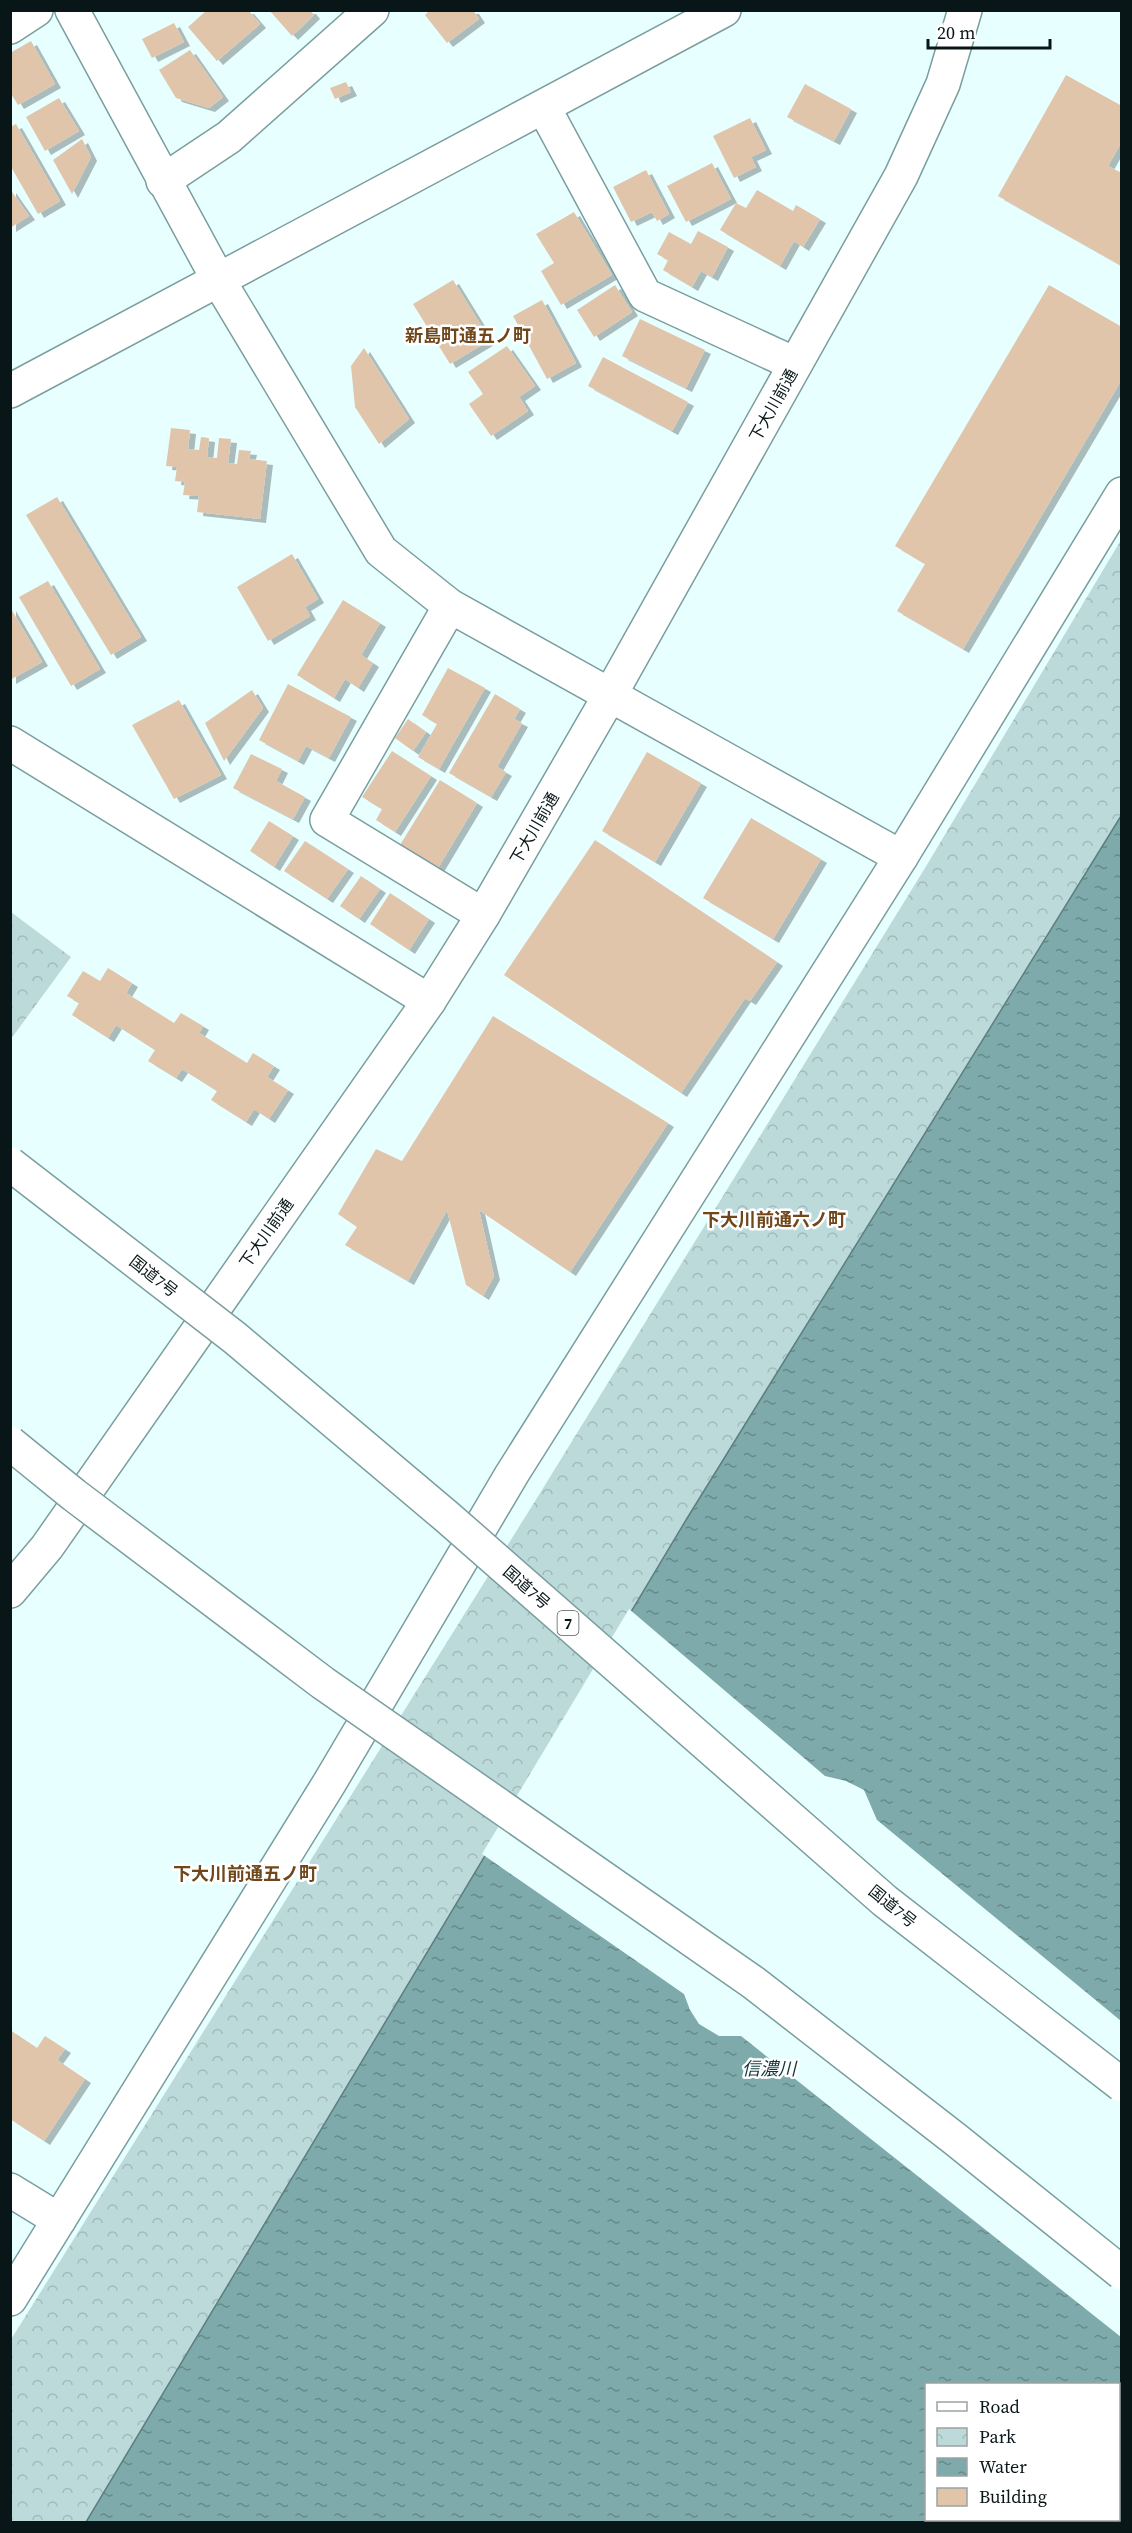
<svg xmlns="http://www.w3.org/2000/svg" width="1132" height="2533" font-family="'Source Serif 4','Noto Sans JP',serif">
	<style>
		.park { fill: url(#park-crowns) }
		.water { fill: url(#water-ripples); stroke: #5b7e7f; stroke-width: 1.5; fill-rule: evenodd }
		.pier { fill: #e8ffff }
		.building { fill: #e0c5ab; filter: url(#shadow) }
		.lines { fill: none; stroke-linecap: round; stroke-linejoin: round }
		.street-casing { stroke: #7a9e9f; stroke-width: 36 }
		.secondary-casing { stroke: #7a9e9f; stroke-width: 36 }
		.street { stroke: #fff; stroke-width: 33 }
		.secondary { stroke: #fff; stroke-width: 33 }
		.highway-bridge-casing { stroke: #7a9e9f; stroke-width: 36; stroke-linecap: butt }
		.highway-bridge { stroke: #fff; stroke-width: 33 }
		.labels { text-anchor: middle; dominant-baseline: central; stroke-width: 5; stroke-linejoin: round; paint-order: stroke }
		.shield { fill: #fff; stroke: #525c5d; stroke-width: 1.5 }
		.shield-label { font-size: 15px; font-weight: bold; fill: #081617 }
		.street-label { font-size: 16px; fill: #081617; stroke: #fff }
		.neighbourhood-label { font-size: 18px; font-weight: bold; fill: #6f471b; stroke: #fff }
		.water-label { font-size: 18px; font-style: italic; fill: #0d383a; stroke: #fff }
	</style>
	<defs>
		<pattern id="park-crowns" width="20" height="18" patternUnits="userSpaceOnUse" patternTransform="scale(1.5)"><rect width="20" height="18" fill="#bddadb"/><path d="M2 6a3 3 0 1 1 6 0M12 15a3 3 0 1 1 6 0" fill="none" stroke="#a1babb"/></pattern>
		<pattern id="water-ripples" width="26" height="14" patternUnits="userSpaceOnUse" patternTransform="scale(1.5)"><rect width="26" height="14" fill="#7faaab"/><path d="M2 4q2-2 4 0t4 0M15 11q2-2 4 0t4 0" fill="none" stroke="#66898a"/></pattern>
		<filter id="shadow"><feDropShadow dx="6" dy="4" stdDeviation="0" flood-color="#0004"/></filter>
	</defs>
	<rect width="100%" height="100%" fill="#e8ffff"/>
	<g class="park">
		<path d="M1121 540V816L686 1520 86 2522H11L10 2341 537 1498 925 868Z"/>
		<path d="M11 912 71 957 11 1039Z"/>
	</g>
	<path class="water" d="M1121 816V2522H86L686 1520ZM926 2384H1118V2520H926Z"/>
	<path class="pier" d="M629 1609 825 1776 846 1781 864 1790 877 1820 1121 2021V2337L741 2036H719L699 2024 690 2010 684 1994 482 1854Z"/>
	<g class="building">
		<path d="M207 10H248L260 24 217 61 188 27Z"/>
		<path d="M269 10H310L314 15 292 36Z"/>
		<path d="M430 10H473L479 19 447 43 425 15Z"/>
		<path d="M174 23 184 42 152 58 142 39Z"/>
		<path d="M31 41 55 84 18 105 10 92V53Z"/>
		<path d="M190 50 223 97 209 108 176 98 159 70Z"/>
		<path d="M1066 75 1122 106V141L1108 166 1122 173V266L998 196Z"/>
		<path d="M346 82 351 92 335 99 330 88Z"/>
		<path d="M805 84 851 109 834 141 787 117Z"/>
		<path d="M59 98 79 131 45 151 26 117Z"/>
		<path d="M750 118 766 150 751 157 756 167 734 178 713 136Z"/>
		<path d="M16 124 60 201 38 214 10 165V127Z"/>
		<path d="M82 139 91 157 72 194 53 160Z"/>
		<path d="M712 163 731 199 686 222 667 186Z"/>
		<path d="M646 170 669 214 657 221 652 212 631 222 613 187Z"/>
		<path d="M10 189 29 216 10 228Z"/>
		<path d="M757 190 793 211 796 205 820 219 803 247 794 241 780 266 720 230 736 203 746 208Z"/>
		<path d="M574 212 612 275 561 305 541 271 554 263 536 234Z"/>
		<path d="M698 231 728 247 712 277 701 271 692 287 663 270 668 260 657 254 669 232 691 244Z"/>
		<path d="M453 280 490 340 450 364 413 304Z"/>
		<path d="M615 285 632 312 594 337 577 310Z"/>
		<path d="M1049 285 1122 327V379L963 649 897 611 925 564 895 546Z"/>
		<path d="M542 300 576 363 547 379 513 316Z"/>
		<path d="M640 319 705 350 686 388 622 356Z"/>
		<path d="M507 346 535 386 519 397 528 411 491 436 469 404 483 394 468 372Z"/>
		<path d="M364 348 409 419 379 444 355 407 351 366Z"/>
		<path d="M603 357 688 402 672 431 588 386Z"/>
		<path d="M171 428 190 430 188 449 199 450 201 437 209 438 207 457 217 458 219 438 231 439 228 463 237 464 239 450 251 451 249 459 267 461 260 519 197 512 199 496 183 495 185 482 175 481 177 467 166 466Z"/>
		<path d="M57 497 141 637 111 655 26 515Z"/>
		<path d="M292 554 318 599 305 607 310 616 268 641 237 587Z"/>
		<path d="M48 581 100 669 71 686 19 597Z"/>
		<path d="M343 600 380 623 361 655 373 663 358 688 345 679 334 698 297 675Z"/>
		<path d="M10 607 42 662 10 680Z"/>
		<path d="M448 668 485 688 439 769 418 757 437 724 422 715Z"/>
		<path d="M288 684 351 717 329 758 306 746 298 761 259 740Z"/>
		<path d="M252 690 263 708 224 761 205 723Z"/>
		<path d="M495 694 520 709 514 719 522 723 497 767 506 772 491 797 449 773Z"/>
		<path d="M179 700 221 775 174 799 132 725Z"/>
		<path d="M408 719 426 732 413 751 395 738Z"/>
		<path d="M392 751 431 776 395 832 376 820 382 809 362 797Z"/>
		<path d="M647 752 701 783 655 862 602 831Z"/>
		<path d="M251 754 282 769 276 781 305 797 293 819 233 788Z"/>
		<path d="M440 780 477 803 438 868 400 845Z"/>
		<path d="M751 818 821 859 773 939 703 898Z"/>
		<path d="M269 821 293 836 274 867 250 851Z"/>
		<path d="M595 840 777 962 750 1001 745 998 681 1093 504 975Z"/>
		<path d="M305 841 348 869 327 899 284 871Z"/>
		<path d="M361 876 380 889 359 919 340 906Z"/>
		<path d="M390 893 429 919 409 950 370 924Z"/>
		<path d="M108 968 132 983 126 993 174 1023 181 1013 203 1026 199 1033 247 1063 253 1053 274 1066 267 1077 288 1090 269 1119 254 1109 246 1122 211 1100 217 1091 182 1069 176 1078 148 1061 155 1050 116 1025 108 1038 72 1015 79 1003 67 996 83 971 100 981Z"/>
		<path d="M493 1016 668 1123 570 1272 479 1210 494 1276 483 1296 466 1285 447 1210 408 1281 345 1245 357 1227 338 1214 376 1149 402 1161Z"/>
		<path d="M10 2030 37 2048 45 2036 65 2049 57 2060 85 2079 44 2141 10 2119Z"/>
	</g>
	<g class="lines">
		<g class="street-casing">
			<g id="street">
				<path d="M10 27 36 10"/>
				<path d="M544 108 645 295 795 364"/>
				<path d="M163 181 229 137 372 10"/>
				<path d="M450 606 327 820 483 915"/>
				<path d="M10 743 429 1001"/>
				<path d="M10 1591 47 1547 429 1001 483 915 610 695 901 176 943 84 965 10"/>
				<path d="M10 2190 59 2220"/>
			</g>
		</g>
		<g class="secondary-casing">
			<g id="secondary">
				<path d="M72 10 219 281 381 551 450 606 901 857"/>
				<path d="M10 391 724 10"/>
				<path d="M10 2299 330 1782 512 1474 901 857 1122 494"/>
			</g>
		</g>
		<use href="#street" class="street"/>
		<use href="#secondary" class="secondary"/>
		<g class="highway-bridge-casing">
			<g id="highway-bridge">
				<path d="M10 1164 235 1338 446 1516 885 1901 1122 2085"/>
				<path d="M10 1443 74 1495 323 1683 754 1983 955 2139 1122 2273"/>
			</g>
		</g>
		<use href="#highway-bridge" class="highway-bridge"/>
	</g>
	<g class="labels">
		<rect class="shield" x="557.5" y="1611" width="21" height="24" rx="4.5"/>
		<g class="shield-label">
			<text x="568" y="1623">7</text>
		</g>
		<g class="street-label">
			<text transform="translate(773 405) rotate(-61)">下大川前通</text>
			<text transform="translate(534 828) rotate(-60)">下大川前通</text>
			<text transform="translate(266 1233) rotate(-55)">下大川前通</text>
			<text transform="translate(154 1276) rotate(38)">国道7号</text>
			<text transform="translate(527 1587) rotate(41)">国道7号</text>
			<text transform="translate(893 1906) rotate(39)">国道7号</text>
		</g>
		<g class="neighbourhood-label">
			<text x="468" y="335">新島町通五ノ町</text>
			<text x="774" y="1219">下大川前通六ノ町</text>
			<text x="245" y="1873">下大川前通五ノ町</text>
		</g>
		<g class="water-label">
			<text x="769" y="2068">信濃川</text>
		</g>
	</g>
	<rect width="1132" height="2533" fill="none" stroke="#081617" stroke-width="24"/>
	<rect x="925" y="2383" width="195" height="138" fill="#ffffff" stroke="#9ca2a2" stroke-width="1.5"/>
	<rect x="937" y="2402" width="30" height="9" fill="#ffffff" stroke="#9ca2a2" stroke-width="1.5"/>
	<text x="979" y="2413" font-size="18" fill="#081617">Road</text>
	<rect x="937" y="2428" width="30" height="18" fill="url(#park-crowns)" stroke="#9ca2a2" stroke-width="1.5"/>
	<text x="979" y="2443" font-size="18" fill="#081617">Park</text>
	<rect x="937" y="2458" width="30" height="18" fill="url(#water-ripples)" stroke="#9ca2a2" stroke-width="1.5"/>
	<text x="979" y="2473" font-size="18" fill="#081617">Water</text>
	<rect x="937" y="2488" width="30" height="18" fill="#e0c5ab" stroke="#9ca2a2" stroke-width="1.5"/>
	<text x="979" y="2503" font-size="18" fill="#081617">Building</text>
	<path d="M928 39v9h122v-9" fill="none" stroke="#081617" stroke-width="3"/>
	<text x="937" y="39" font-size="18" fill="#081617" stroke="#ffffff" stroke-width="4.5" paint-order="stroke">20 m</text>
</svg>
